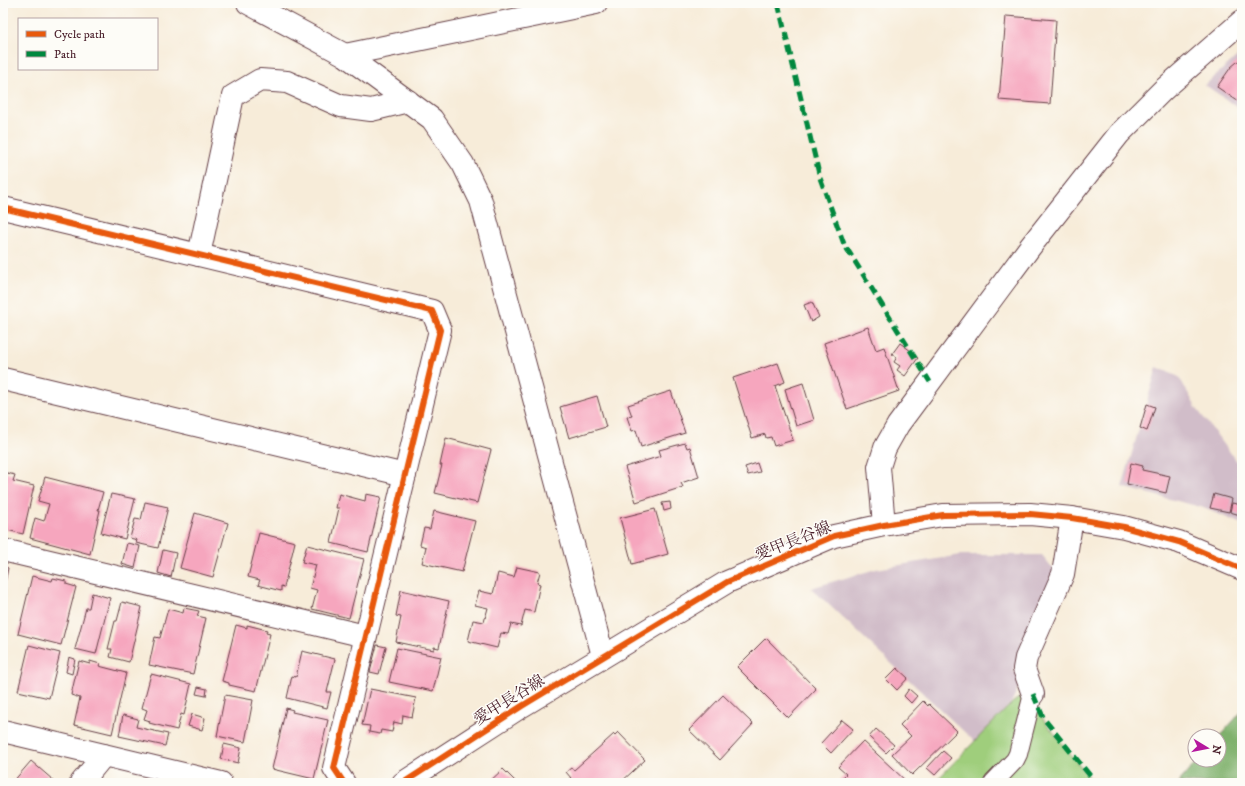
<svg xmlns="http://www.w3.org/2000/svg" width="1245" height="786" font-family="'IM FELL DW Pica','Noto Serif JP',serif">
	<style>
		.industrial { fill: #d1bdc9 }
		.green { fill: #9fce7c; stroke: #747654 }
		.forest { fill: #7fb16c; stroke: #64684c }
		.building { fill: #f6a6be }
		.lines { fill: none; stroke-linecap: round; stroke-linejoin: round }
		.service-casing { stroke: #643e45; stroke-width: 20 }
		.minor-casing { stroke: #643e45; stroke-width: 24 }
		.tertiary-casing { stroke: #643e45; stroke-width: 24 }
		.service { stroke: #fff; stroke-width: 18 }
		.minor { stroke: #fff; stroke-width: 22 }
		.tertiary { stroke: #fff; stroke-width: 22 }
		.quiet { stroke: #00873e; stroke-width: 5; stroke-dasharray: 10 5; stroke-linecap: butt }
		.cycleway-casing { stroke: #fdfcf7; stroke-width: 8 }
		.cycleway { stroke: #e8590c; stroke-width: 6 }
		.labels { text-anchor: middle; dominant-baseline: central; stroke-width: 3; stroke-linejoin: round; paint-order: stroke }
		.street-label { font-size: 16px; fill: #4a1f2b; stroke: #fdfcf7 }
	</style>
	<rect width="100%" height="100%" fill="#fdfcf7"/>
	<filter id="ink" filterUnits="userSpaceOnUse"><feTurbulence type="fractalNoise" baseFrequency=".025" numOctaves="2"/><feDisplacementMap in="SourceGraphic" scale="8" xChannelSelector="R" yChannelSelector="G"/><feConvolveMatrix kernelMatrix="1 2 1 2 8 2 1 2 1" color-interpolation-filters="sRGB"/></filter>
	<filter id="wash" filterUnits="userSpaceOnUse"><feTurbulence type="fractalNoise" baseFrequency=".012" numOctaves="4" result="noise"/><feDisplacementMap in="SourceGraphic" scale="16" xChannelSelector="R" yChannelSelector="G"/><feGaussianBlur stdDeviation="0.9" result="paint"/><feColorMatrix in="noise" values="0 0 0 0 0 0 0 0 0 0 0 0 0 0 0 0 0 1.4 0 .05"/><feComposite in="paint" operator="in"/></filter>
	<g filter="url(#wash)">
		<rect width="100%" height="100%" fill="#f7ecd9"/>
		<g class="industrial">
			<path d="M1242 52V110L1205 85Z"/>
			<path d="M1157 367 1179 377 1197 409 1242 468V524L1201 507 1122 487Z"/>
			<path d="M961 555H1042L1055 571 1013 671 1024 676 1011 703 975 742 811 588 876 569Z"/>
		</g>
		<path class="green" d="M1029 690 1043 719 1093 783H934L1012 703Z"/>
		<path class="forest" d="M1242 711V783H1178L1198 760H1219V737Z"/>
		<g id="blocks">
			<g class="building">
				<path d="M1006 16 1056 20 1050 104 999 100Z"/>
				<path d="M1242 58V72L1238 75 1242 79V104L1217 87 1231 67Z"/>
				<path d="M812 302 819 317 811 322 804 305Z"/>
				<path d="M868 327 876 350 884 347 899 391 847 409 824 343Z"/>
				<path d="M900 343 911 351 909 352 918 358 905 376 897 370 900 366 894 362 897 357 892 354Z"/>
				<path d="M778 363 785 382 775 386 793 440 774 446 771 437 766 438 765 434 752 438 733 378Z"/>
				<path d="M803 383 814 420 796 426 785 389Z"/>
				<path d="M671 391 685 433 641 447 636 430 632 431 627 417 632 416 628 405Z"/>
				<path d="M597 396 606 427 569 438 560 407Z"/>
				<path d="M1147 404 1155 407 1147 431 1140 428Z"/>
				<path d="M446 438 491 450 477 503 435 493 442 465H440Z"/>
				<path d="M685 443 687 448 690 447 699 477 681 483 683 487 636 502 625 467 661 456 659 450Z"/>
				<path d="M757 463 760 472 748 475 745 467Z"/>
				<path d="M1131 463 1143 466 1142 470 1170 476 1166 493 1127 484Z"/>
				<path d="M3 472 15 475 13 481 34 486 23 534 3 529Z"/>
				<path d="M45 477 103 492 98 510H100L90 554 30 538 35 518 44 521 49 504 38 501Z"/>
				<path d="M111 494 135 499 125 539 101 533Z"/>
				<path d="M339 494 365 501 366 494 381 497 368 552 331 543 339 508H336Z"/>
				<path d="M1214 494 1232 499 1229 512 1210 508Z"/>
				<path d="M145 502 168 507 158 548 136 543 137 540 130 538 135 519 141 520Z"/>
				<path d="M670 502 671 509 664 511 662 503Z"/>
				<path d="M1232 503 1242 505 1240 515 1230 512Z"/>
				<path d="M655 509 668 554 632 564 620 518Z"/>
				<path d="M434 511 475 521 462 572 422 563 426 547 420 545 424 528 430 529Z"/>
				<path d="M195 513 228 523 213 577 180 568Z"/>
				<path d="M259 533 295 542 284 587 281 586V591L258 585 260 580 248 577Z"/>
				<path d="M127 543 140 546 135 568 122 564Z"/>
				<path d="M307 545 364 559 349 618 312 609 317 590 310 588 316 565 302 562Z"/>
				<path d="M163 550 176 553 171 577 158 573Z"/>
				<path d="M3 566 8 568 4 588H3Z"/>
				<path d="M517 567 540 572 537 583 540 584 534 612 525 610 521 626 511 624 508 634 501 633 497 648 468 641 473 620 484 622 488 608 475 605 479 591 493 594 498 573 514 577Z"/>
				<path d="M32 576 52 581 53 578 66 581V584L76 587 61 645 18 634Z"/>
				<path d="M401 590 449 601 439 648 434 647V650L396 642 401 617 396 616Z"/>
				<path d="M92 593 110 598 96 654 75 649 86 608H89Z"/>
				<path d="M122 602 142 607 129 662 110 657 112 649H108L115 621H117Z"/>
				<path d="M184 608 199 611 197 616 206 618 193 674 149 665 155 637 160 638 168 609 183 613Z"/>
				<path d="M236 625 247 628V625L267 630 266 633 270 634 256 691 229 685V683L222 681Z"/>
				<path d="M766 638 816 689 788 718 737 667Z"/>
				<path d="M29 645 60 653 49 698 18 691Z"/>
				<path d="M377 645 386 647 379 674 370 672Z"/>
				<path d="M397 648 441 657 433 691 389 682Z"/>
				<path d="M302 651 335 659 327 692H331L327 708 287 698 292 676 296 677Z"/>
				<path d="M69 657 75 659 72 674 66 672Z"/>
				<path d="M79 661 90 664V661L100 664 99 666 126 673 112 734 74 725 80 698 71 695Z"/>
				<path d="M897 668 908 678 897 690 886 679Z"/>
				<path d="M151 674 191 684 184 715 181 714 177 730 149 723 150 721 144 719 147 710 142 708Z"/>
				<path d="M198 687 207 689 206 696 196 694Z"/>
				<path d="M370 689 416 698 412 717 403 715 402 724 394 722 392 732 381 730 380 734 369 732 370 726 362 725Z"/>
				<path d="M909 689 917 696 911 703 904 696Z"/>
				<path d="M225 695 253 700 245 742 217 736Z"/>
				<path d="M723 695 753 724 720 760 689 730Z"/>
				<path d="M923 701 928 706 929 704 957 731 912 775 892 754 911 736 900 725Z"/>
				<path d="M286 708 293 710 292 712 328 720 314 779 272 769Z"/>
				<path d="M192 714 205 718 202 730 188 726Z"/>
				<path d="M123 715 138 719 136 727 168 734 165 746 119 736Z"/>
				<path d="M842 720 853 729 831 753 821 743Z"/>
				<path d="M876 729 894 745 886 753 869 737Z"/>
				<path d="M618 732 645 760 620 783H572L569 779 571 778 566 772 571 768 574 770 614 734 615 735Z"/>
				<path d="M863 741 907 782 906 783H837L846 774 838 767Z"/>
				<path d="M224 744 241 748 238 763 221 759Z"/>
				<path d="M943 751 951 758 935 775 927 768Z"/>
				<path d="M31 761 53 780 51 783H12Z"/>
				<path d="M503 769 517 783H488Z"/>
			</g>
		</g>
	</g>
	<g filter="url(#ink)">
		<use href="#blocks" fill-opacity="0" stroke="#643e45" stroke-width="1"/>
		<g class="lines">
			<g class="service-casing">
				<path id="service" d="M993 783 1015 760 1018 754 1033 694"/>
			</g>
			<g class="minor-casing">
				<g id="minor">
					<path d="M345 55 596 3"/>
					<path d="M3 208 432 311 440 330 334 768 344 783"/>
					<path d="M199 255 233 96 260 80 287 82 341 106 371 110 408 101"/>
					<path d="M3 379 405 475"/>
					<path d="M3 550 365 636"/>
					<path d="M1033 694 1024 669 1026 658 1063 574 1072 518"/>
					<path d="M81 783 104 755"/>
				</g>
			</g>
			<g class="tertiary-casing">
				<g id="tertiary">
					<path d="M248 3 345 55 432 119 463 164 481 201 603 656"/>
					<path d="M884 525 879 467 885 448 898 425 1030 247 1119 134 1163 90 1242 21"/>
					<path d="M3 731 221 783"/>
					<path d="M403 783 522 706 727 582 834 536 884 525 943 515 1030 514 1072 518 1124 527 1179 542 1242 569"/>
				</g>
			</g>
			<use href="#service" class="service"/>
			<use href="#minor" class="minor"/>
			<use href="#tertiary" class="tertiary"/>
			<g class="quiet">
				<path d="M778 3 820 178 844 244 930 382"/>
				<path d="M1033 694 1044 719 1096 783"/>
			</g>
			<g class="cycleway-casing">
				<g id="cycleway">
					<path d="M3 208 432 311 440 330 334 768 344 783"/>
					<path d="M403 783 522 706 727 582 834 536 884 525 943 515 1030 514 1072 518 1124 527 1179 542 1242 569"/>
				</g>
			</g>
			<use href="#cycleway" class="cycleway"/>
		</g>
	</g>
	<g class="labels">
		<g class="street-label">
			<text transform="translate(793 541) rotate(-22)">愛甲長谷線</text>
			<text transform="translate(509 700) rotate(-32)">愛甲長谷線</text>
		</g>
	</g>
	<rect width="1245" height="786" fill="none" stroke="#fdfcf7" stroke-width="16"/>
	<rect x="18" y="18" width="140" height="52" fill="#fdfcf7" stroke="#b5a4a5"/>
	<rect x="26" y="31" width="20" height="6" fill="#e8590c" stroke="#b5a4a5"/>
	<text x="54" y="38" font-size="12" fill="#4a1f2b">Cycle path</text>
	<rect x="26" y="51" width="20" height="6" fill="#00873e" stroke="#b5a4a5"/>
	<text x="54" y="58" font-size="12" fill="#4a1f2b">Path</text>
	<g transform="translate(1207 748) rotate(100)"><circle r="19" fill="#fdfcf7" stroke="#b5a4a5"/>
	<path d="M0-3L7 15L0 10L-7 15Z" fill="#b5179e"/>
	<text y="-6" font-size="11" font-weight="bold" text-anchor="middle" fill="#4a1f2b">N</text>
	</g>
</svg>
